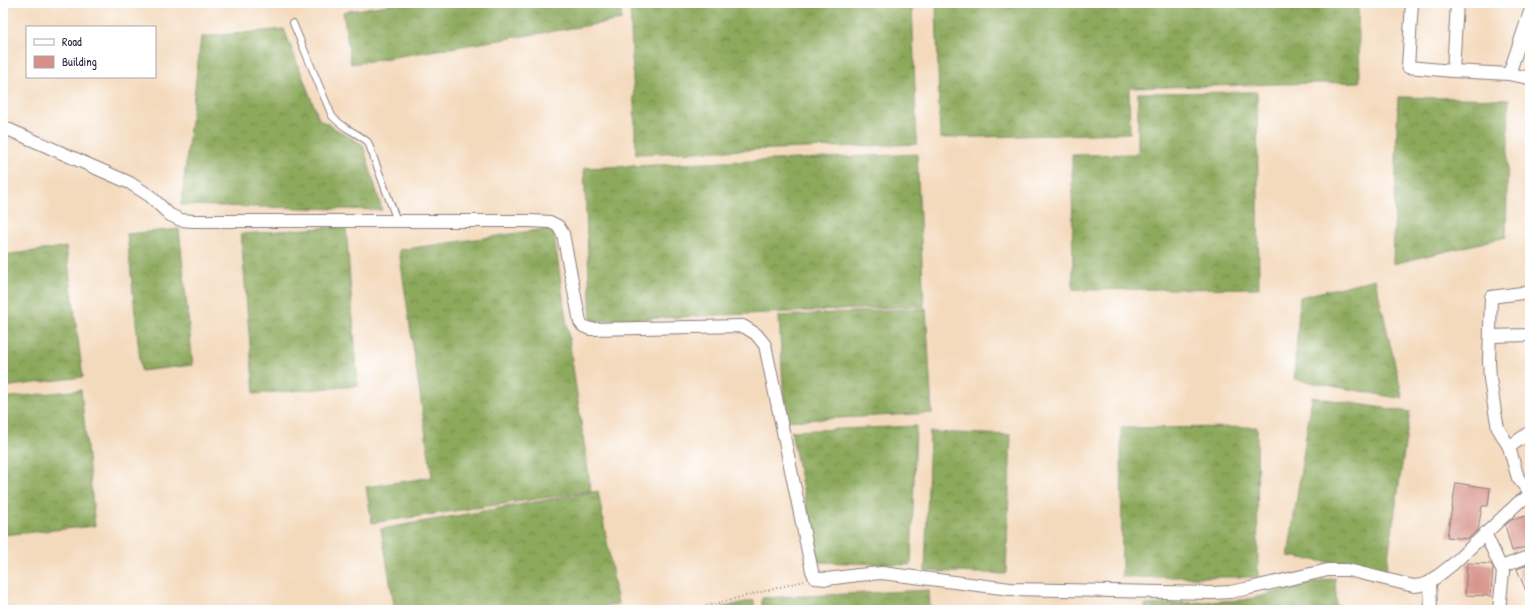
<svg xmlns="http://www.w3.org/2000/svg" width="1533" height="613" font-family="'Patrick Hand',sans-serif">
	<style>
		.forest { fill: url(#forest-crowns); stroke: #57664b }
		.building { fill: #d69087 }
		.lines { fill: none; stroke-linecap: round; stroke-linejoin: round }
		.lane-casing { stroke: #8b7e7c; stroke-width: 8 }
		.street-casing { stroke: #8b7e7c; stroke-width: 14 }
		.path { stroke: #8b7e7c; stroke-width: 2; stroke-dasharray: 1 3; stroke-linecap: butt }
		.lane { stroke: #fff; stroke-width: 6 }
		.street { stroke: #fff; stroke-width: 12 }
	</style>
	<defs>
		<pattern id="forest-crowns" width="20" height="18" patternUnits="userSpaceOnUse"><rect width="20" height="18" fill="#8ca95b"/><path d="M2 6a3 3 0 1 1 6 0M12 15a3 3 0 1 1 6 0" fill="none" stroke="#72894c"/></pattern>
	</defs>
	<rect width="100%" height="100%" fill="#fff"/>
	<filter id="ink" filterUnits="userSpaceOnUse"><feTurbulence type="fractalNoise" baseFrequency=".025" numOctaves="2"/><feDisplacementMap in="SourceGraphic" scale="8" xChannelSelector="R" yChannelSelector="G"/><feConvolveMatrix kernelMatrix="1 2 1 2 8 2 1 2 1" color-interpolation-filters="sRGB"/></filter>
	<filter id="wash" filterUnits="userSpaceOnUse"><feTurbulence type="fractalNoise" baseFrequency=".012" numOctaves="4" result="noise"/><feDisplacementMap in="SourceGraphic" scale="16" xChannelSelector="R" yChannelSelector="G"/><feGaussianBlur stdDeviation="0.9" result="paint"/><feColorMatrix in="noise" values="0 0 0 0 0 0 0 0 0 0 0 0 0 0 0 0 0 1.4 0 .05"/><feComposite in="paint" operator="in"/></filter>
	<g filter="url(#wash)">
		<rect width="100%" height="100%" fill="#f4dabd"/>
		<g class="forest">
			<path d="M399 3H620L622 20 351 64 343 12Z"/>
			<path d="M630 3H912L917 144 636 154Z"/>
			<path d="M936 3H1358L1360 82 1129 88 1130 133 940 138Z"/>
			<path d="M284 29 319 119 363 145 382 210 181 205 201 37Z"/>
			<path d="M1257 92 1259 288 1073 290 1072 155 1138 154V93Z"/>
			<path d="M1398 97 1509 99 1506 237 1393 264Z"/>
			<path d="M917 154 924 306 591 321 584 168Z"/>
			<path d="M346 226 358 386 254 394 241 234Z"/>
			<path d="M553 228 591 491 372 523 366 487 432 477 399 250Z"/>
			<path d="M179 229 193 365 141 371 127 234Z"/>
			<path d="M66 247 83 377 3 387V255Z"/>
			<path d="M1375 279 1403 399 1294 379 1300 297Z"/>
			<path d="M926 308 932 413 785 421 779 316Z"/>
			<path d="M81 390 95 526 3 535V398Z"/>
			<path d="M1312 397 1410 412 1386 571 1288 556Z"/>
			<path d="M916 426 911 565 818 562 791 431Z"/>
			<path d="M1257 427 1258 577H1122L1121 428Z"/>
			<path d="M930 432 1011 435 1006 574 925 571Z"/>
			<path d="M598 491 618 604 582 610H395L381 529Z"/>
			<path d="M1335 578 1337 610H1145V605L1244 600Z"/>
			<path d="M929 590 930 610H762V598Z"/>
			<path d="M754 600V610H711Z"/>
		</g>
		<g id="blocks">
			<g class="building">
				<path d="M1456 483 1490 488 1488 506H1482L1478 530 1468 539 1447 537Z"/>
				<path d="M1530 515V546L1512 551 1505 525 1511 520Z"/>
				<path d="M1467 563 1491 564 1493 567 1491 596 1465 595Z"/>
				<path d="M1530 564V601L1517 569Z"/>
			</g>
		</g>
	</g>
	<g filter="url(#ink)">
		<use href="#blocks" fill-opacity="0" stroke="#8b7e7c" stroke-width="1"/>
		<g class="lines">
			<g class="lane-casing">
				<path id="lane" d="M293 23 332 116C342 128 356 132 368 142L397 221"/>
			</g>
			<g class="street-casing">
				<g id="street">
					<path d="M1412 3 1408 67 1453 71 1509 74 1530 78"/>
					<path d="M1453 71 1457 3"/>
					<path d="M1509 74 1530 12"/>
					<path d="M3 127 130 183 150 196 170 215 181 220 193 221H530L550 222 558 226 563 234 580 322 583 326 590 329 743 326 756 334 765 345 812 571 815 578 827 579 858 575 882 573 1010 589 1212 593 1230 592 1250 588 1328 570H1348L1414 586 1422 585 1430 582 1453 564 1519 502 1530 496"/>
					<path d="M1530 292 1491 297 1489 361 1490 379 1495 412 1498 428 1509 447 1518 478 1530 493"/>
					<path d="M1490 336 1530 335"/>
					<path d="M1509 447 1530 432"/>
					<path d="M1485 533 1503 572 1499 610"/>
					<path d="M1501 567 1530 556"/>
					<path d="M1430 582 1431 610"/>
				</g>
			</g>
			<path class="path" d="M691 610 804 581"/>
			<use href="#lane" class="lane"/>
			<use href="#street" class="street"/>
		</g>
	</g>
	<rect width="1533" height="613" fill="none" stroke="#fff" stroke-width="16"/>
	<rect x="26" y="26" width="130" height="52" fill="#ffffff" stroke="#a7a7b1"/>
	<rect x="34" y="39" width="20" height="6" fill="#ffffff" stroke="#a7a7b1"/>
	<text x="62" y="46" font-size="12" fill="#22223b">Road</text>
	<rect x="34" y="56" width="20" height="12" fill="#d69087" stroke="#a7a7b1"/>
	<text x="62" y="66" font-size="12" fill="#22223b">Building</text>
</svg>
